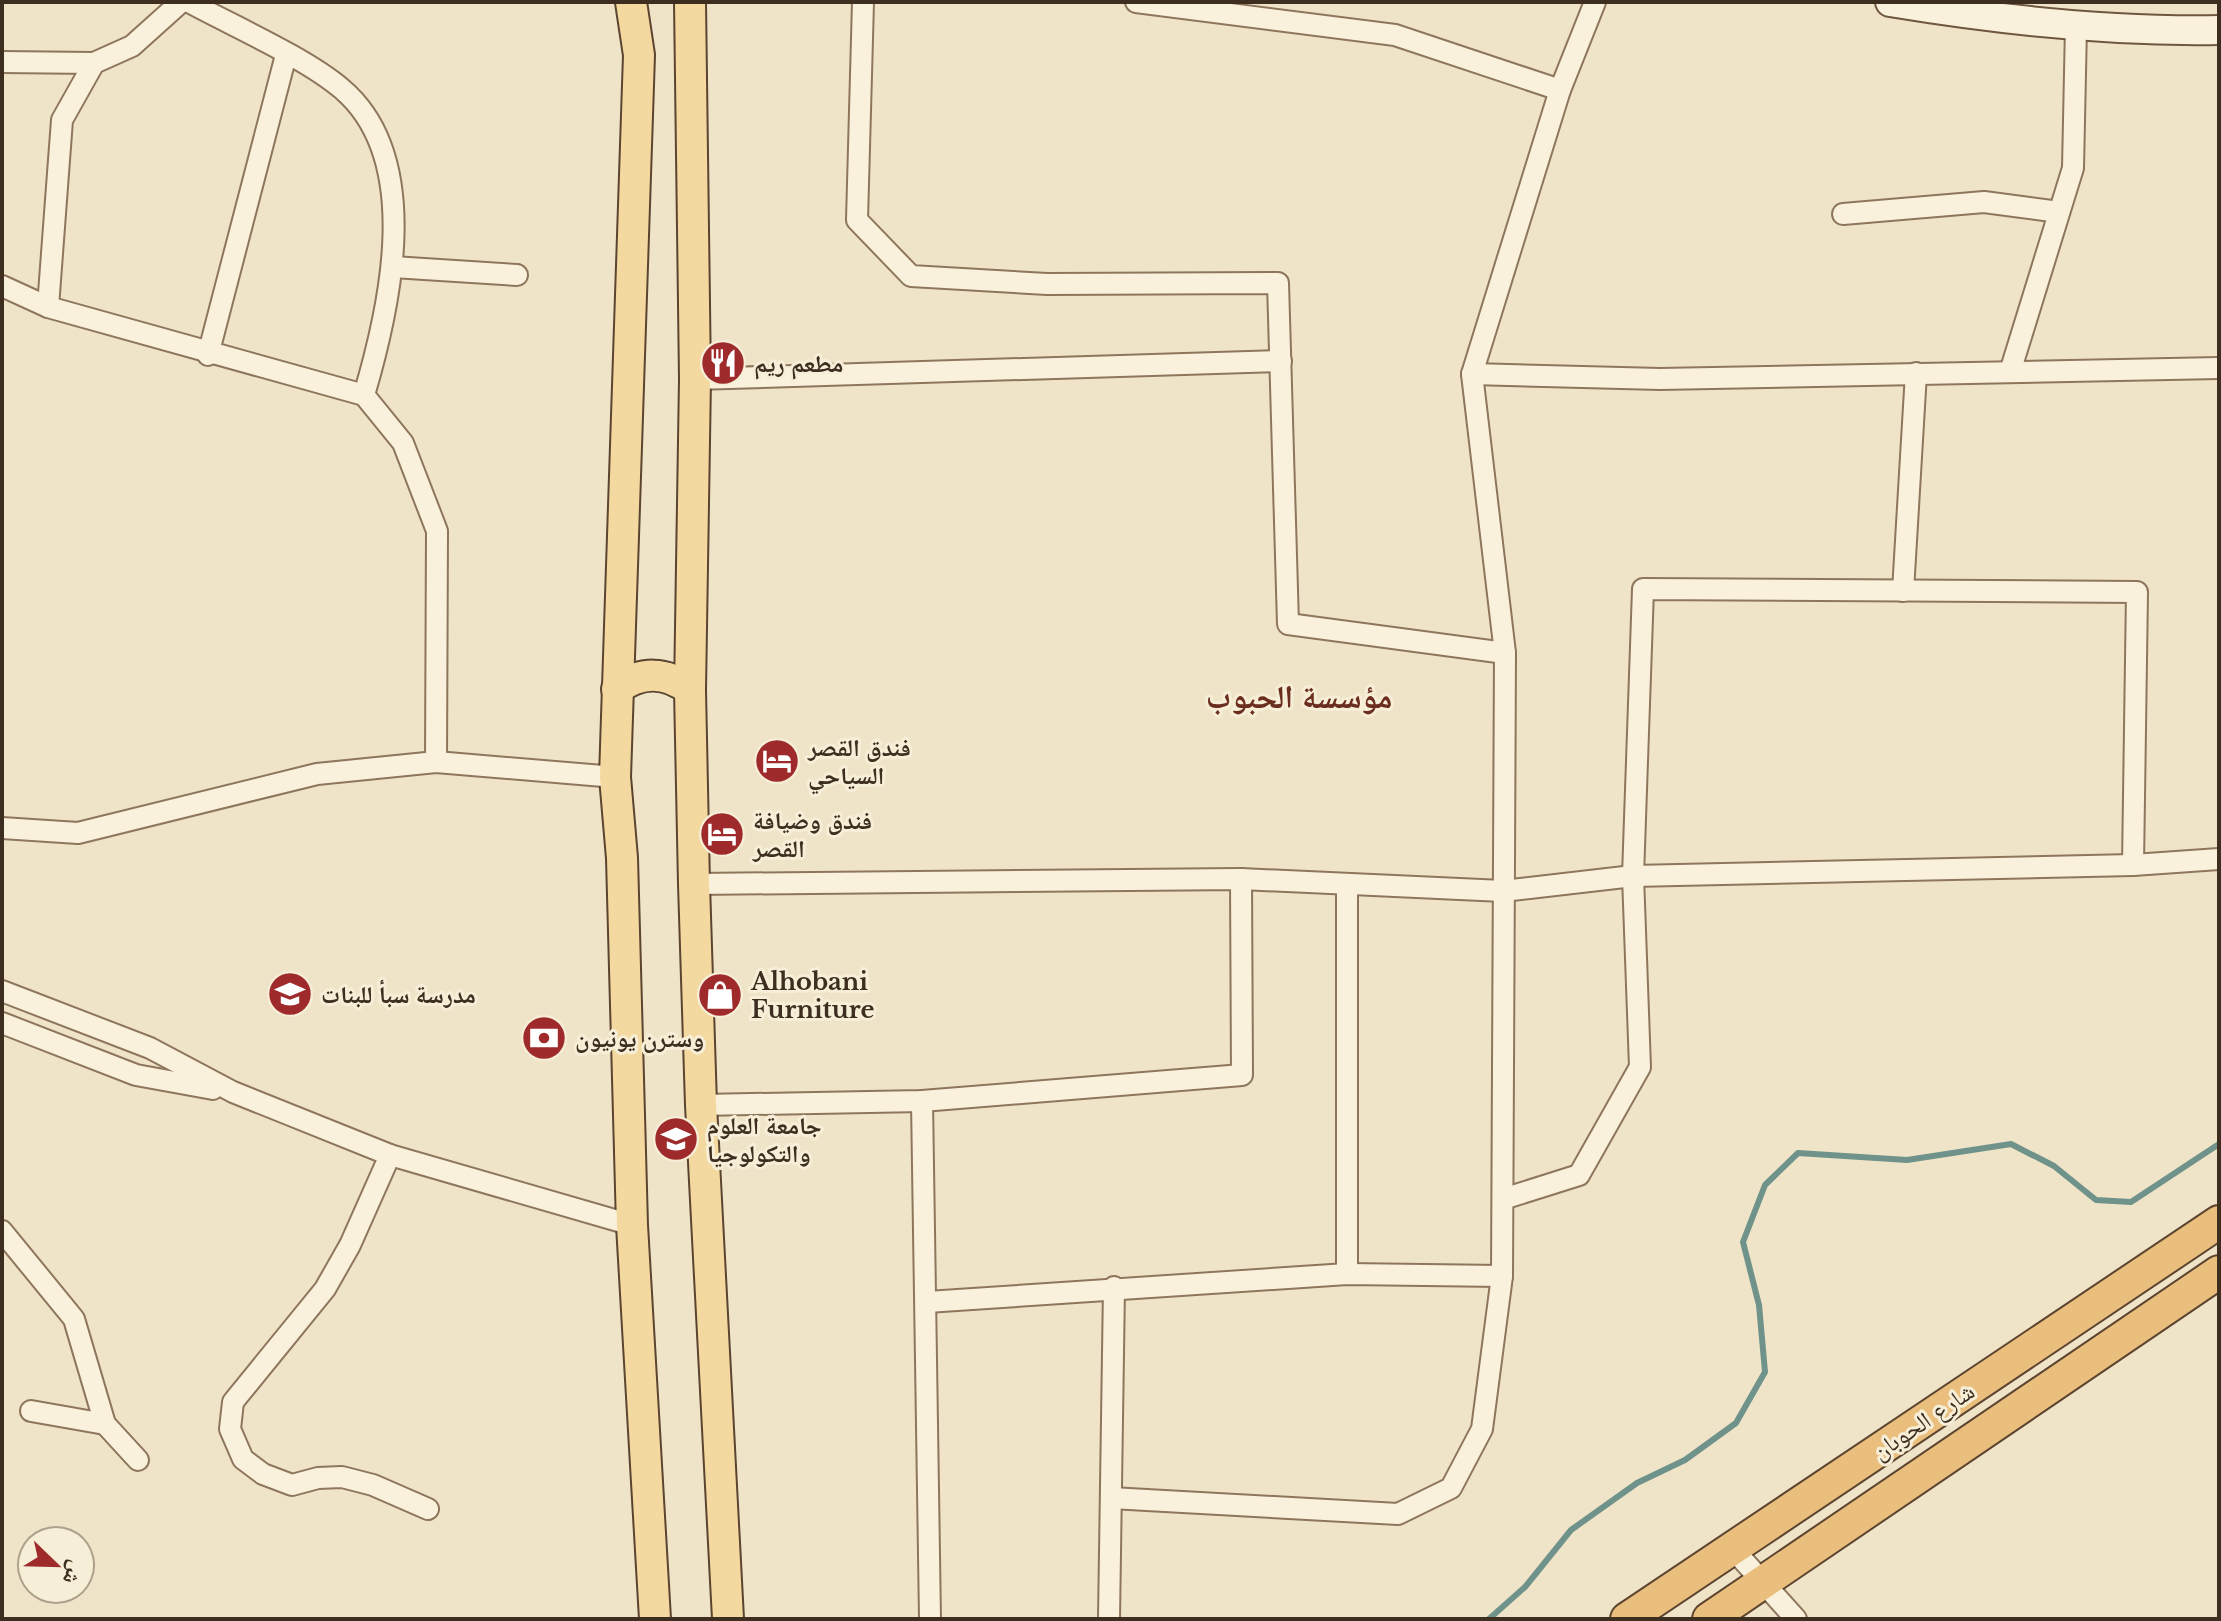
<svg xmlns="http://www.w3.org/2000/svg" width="2221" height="1621" font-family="'Libre Baskerville','Noto Naskh Arabic',serif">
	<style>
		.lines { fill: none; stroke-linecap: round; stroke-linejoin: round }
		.stream { stroke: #6f938a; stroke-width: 6 }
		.minor-casing { stroke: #8d765c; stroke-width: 24 }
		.secondary-casing { stroke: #6f573f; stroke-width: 32 }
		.primary-casing { stroke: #5b4430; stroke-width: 34 }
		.trunk-casing { stroke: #5b4430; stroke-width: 36 }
		.minor { stroke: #faf1dc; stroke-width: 20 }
		.secondary { stroke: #faf1dc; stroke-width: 28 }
		.primary { stroke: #f3d9a0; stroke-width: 30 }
		.trunk { stroke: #eabe7c; stroke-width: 32 }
		.labels { text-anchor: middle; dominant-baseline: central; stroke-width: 6; stroke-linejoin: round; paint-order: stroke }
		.poi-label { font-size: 24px; font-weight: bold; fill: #3d2e20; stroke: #f7eed8; text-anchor: start }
		.street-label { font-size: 24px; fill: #3d2e20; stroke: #f7eed8 }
		.district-label { font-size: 32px; font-weight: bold; fill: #6b2e1e; stroke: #f7eed8 }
	</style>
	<rect width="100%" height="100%" fill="#f0e4c8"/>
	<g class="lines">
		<path class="stream" d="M1489 1619 1525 1587 1571 1530 1637 1483 1685 1460 1736 1423 1765 1372 1759 1305 1743 1242 1765 1185 1798 1153 1907 1160 2011 1144 2054 1166 2096 1200 2131 1202 2219 1144"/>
		<g class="minor-casing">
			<g id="minor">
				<path d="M189 2C233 26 306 58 342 89 424 159 390 307 364 395"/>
				<path d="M863 2 857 220 911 276 1047 284 1278 283 1288 624 1505 653"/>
				<path d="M1136 2 1395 35 1560 90"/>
				<path d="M2 62 94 63"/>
				<path d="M1843 214 1984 202 2059 212"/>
				<path d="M393 267 517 275"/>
				<path d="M2 286 48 307 364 395 403 443 437 531 436 762"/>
				<path d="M48 307 62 120 94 63 132 46 181 2"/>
				<path d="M208 355 286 55"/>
				<path d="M2010 372 2073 168 2076 26"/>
				<path d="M1472 374 1660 379 2219 368"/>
				<path d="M695 379 1281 361"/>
				<path d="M1903 591 1916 373"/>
				<path d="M2 828 78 833 317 774 436 762 615 777"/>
				<path d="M694 884 1241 879 1503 891 1633 876 2133 865 2219 859"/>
				<path d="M1347 887V1274"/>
				<path d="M2 991 150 1048 233 1092 390 1155 632 1225"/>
				<path d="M2 1023 136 1075 213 1089"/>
				<path d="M922 1101 930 1619"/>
				<path d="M701 1105 922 1101 1242 1075 1241 879"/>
				<path d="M390 1155 350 1245 325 1289 233 1402 230 1429 243 1459 263 1474 292 1485 318 1478 342 1477 373 1485 428 1509"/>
				<path d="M1503 1199 1579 1175 1640 1067 1633 876 1643 589 2137 592 2133 865"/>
				<path d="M2 1231 74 1319 105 1424 138 1460"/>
				<path d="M927 1302 1347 1274 1502 1276"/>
				<path d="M31 1411 105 1424"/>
				<path d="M1111 1498 1398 1514 1451 1488 1482 1429 1502 1276 1505 653 1472 374 1560 90 1595 2"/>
				<path d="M1733 1549 1796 1619"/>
				<path d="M1109 1619 1114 1287"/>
			</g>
		</g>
		<g class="secondary-casing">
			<path id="secondary" d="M1890 2C1999 20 2108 32 2219 30"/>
		</g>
		<g class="primary-casing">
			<g id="primary">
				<path d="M631 2 639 55 615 777 622 858 632 1225 655 1619"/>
				<path d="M690 2 695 379 690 690 694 884 701 1105 728 1619"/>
				<path d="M617 689C641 671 666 671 690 690"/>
			</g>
		</g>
		<g class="trunk-casing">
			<g id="trunk">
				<path d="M1627 1619 2219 1222"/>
				<path d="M1709 1619 2219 1272"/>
			</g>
		</g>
		<use href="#minor" class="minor"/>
		<use href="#secondary" class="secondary"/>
		<use href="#primary" class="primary"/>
		<use href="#trunk" class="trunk"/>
	</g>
	<defs>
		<g id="restaurant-disc" transform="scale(2.3)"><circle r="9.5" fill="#9e2a2b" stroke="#f7eed8"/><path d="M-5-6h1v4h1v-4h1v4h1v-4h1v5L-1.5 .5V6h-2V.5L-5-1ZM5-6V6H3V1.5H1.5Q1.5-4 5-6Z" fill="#fff"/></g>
		<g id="hotel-disc" transform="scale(2.3)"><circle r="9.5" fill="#9e2a2b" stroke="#f7eed8"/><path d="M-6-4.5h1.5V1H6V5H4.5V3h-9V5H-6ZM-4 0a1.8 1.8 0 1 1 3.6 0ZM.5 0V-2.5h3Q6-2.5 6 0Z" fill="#fff"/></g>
		<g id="school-disc" transform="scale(2.3)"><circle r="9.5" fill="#9e2a2b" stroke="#f7eed8"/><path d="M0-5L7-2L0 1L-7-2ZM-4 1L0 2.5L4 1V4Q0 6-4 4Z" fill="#fff"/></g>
		<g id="shop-disc" transform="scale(2.3)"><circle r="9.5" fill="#9e2a2b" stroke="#f7eed8"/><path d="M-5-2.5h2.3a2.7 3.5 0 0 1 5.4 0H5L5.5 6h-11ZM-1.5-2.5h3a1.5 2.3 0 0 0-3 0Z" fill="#fff"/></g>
		<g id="bank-disc" transform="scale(2.3)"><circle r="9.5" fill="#9e2a2b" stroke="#f7eed8"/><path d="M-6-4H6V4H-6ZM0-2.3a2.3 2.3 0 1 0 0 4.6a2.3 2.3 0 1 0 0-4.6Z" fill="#fff"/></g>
		<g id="university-disc" transform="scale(2.3)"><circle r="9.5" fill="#9e2a2b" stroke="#f7eed8"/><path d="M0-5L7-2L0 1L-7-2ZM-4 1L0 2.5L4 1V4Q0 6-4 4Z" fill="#fff"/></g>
	</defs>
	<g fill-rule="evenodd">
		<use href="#restaurant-disc" x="723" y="363"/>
		<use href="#hotel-disc" x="777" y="761"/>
		<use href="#hotel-disc" x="722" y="834"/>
		<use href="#school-disc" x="290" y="994"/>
		<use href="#shop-disc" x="720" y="995"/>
		<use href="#bank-disc" x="544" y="1038"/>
		<use href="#university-disc" x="676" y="1139"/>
	</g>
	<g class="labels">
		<g class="poi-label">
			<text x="754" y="363">مطعم ريم</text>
			<text x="808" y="747">فندق القصر<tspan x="808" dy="28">السياحي</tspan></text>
			<text x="753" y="820">فندق وضيافة<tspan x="753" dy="28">القصر</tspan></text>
			<text x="751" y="981">Alhobani<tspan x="751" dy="28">Furniture</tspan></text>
			<text x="321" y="994">مدرسة سبأ للبنات</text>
			<text x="575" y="1038">وسترن يونيون</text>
			<text x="707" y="1125">جامعة العلوم<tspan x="707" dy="28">والتكولوجيا</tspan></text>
		</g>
		<g class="street-label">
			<text transform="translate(1923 1421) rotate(-34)">شارع الحوبان</text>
		</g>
		<g class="district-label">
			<text x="1299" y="697">مؤسسة الحبوب</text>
		</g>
	</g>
	<rect width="2221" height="1621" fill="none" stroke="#3d2e20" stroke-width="8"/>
	<g transform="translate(56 1565) rotate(113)"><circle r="38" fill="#f7eed8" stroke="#ada18e" stroke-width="2"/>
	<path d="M0-6L14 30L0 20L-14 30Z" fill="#9e2a2b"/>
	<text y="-12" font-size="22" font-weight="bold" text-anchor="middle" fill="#3d2e20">ش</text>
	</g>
</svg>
